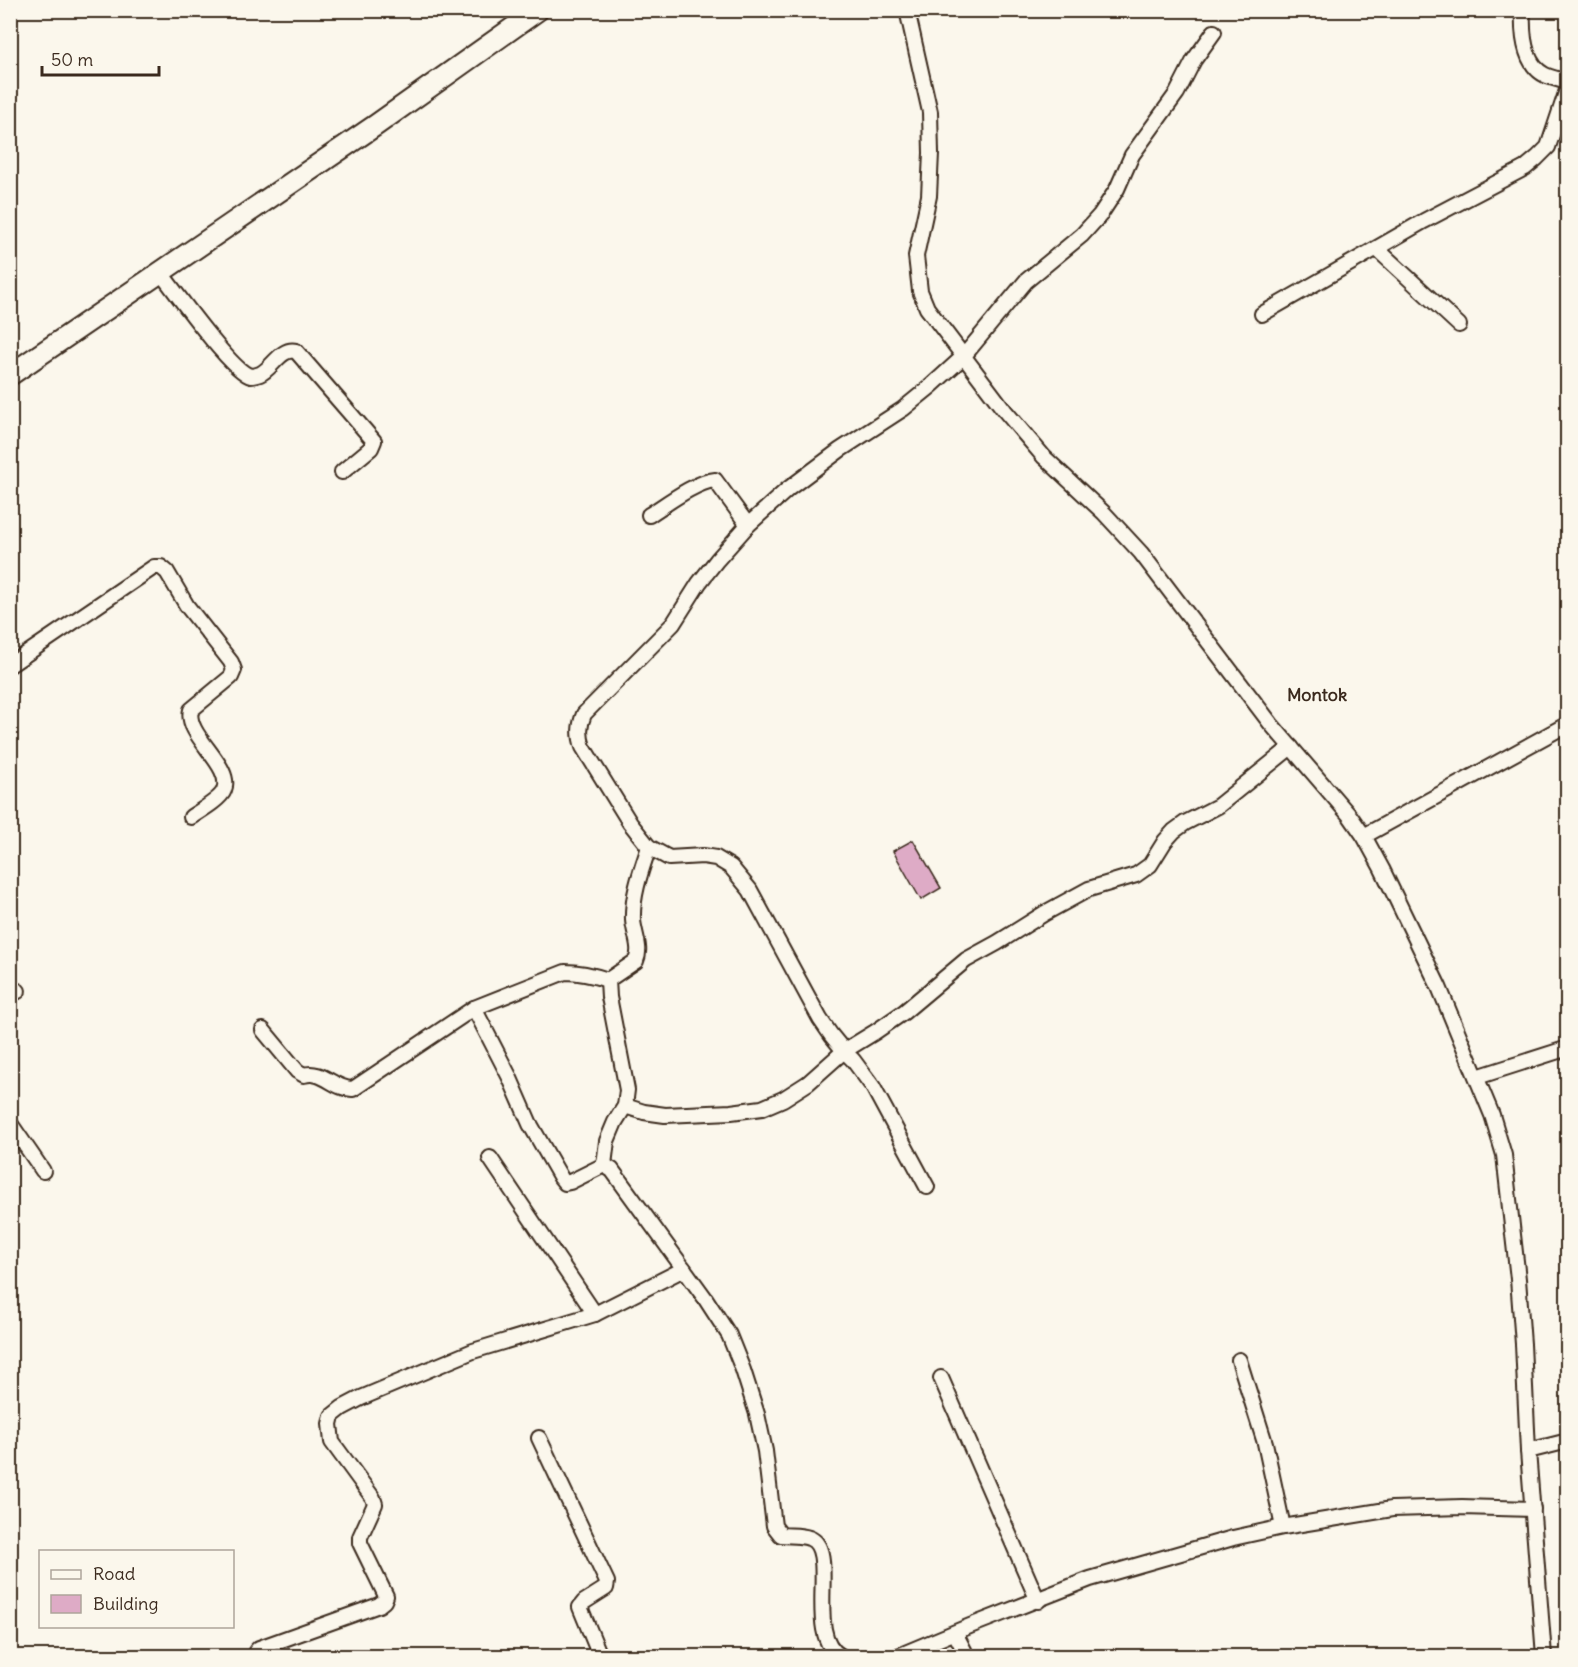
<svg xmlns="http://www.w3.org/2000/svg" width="1578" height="1667" font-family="Delius,sans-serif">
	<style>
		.building { fill: #deabc6; stroke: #3b2a1e; stroke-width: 1.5 }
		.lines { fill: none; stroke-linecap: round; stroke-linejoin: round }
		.street-casing { stroke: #3b2a1e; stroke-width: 18 }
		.secondary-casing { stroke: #3b2a1e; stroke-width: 24 }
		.street { stroke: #fbf7ec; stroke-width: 14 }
		.secondary { stroke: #fbf7ec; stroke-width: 20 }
		.labels { text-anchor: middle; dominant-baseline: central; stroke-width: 4.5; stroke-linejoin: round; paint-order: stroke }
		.quarter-label { font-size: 18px; font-weight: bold; fill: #3b2a1e; stroke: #fbf7ec }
	</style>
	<rect width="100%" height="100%" fill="#fbf7ec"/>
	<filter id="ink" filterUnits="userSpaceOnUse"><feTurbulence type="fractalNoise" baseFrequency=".0167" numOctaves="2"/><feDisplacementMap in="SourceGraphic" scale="12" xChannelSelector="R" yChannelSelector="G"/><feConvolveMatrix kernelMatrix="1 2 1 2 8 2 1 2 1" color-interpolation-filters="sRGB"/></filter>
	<g filter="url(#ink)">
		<path class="building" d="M913 840 941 888 921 900 893 851Z"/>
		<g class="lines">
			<g class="street-casing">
				<g id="street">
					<path d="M907 10 930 112 931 153 929 196 916 256 920 291 927 308 1005 411 1044 457 1104 513 1141 553 1271 724 1350 816 1364 836 1382 869 1439 987 1492 1115 1504 1155 1518 1279 1523 1344 1528 1451 1544 1656"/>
					<path d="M1523 10C1522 31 1523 64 1545 75 1552 78 1560 80 1568 82"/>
					<path d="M1377 249 1459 325"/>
					<path d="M161 273C174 290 233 373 251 376 253 376 257 375 260 374 272 369 281 347 296 351L374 441 371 448 342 472"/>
					<path d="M1262 314 1424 221 1525 168 1537 158 1548 147 1568 87"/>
					<path d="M649 515C665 505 697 481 715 480L748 525"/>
					<path d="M10 665 154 567H161L167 572 187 606 231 662 234 670 231 677 191 710C184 735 234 766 224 790 221 799 200 811 191 817"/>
					<path d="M1364 836 1568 724"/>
					<path d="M10 995 18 991"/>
					<path d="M474 1008 509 1076 530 1124 561 1178 565 1183 570 1182 604 1165 612 1170 705 1298 729 1335 743 1370 757 1414 765 1451 774 1526 781 1535C790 1536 801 1535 809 1538 840 1548 803 1637 841 1656"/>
					<path d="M263 1030 297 1071 304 1075C322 1069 335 1090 353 1089L474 1008 565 972C580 972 593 975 608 980"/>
					<path d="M1477 1077 1568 1048"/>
					<path d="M625 1106 644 1112 665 1115 731 1112 762 1108 783 1099 808 1083 844 1051 875 1032 904 1012 966 960 997 943 1045 913 1089 889 1136 875 1150 865 1165 841 1174 831 1185 823 1218 806 1291 747"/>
					<path d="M10 1123 43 1171"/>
					<path d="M490 1158 595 1314"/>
					<path d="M604 1165 607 1141 615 1122 625 1106 627 1090 609 997 608 980 636 961C642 948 634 934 633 920 632 895 641 871 649 847"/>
					<path d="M927 1187 873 1087 853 1060 844 1051 831 1035 820 1019 750 890 731 867 716 858 703 856 669 858 649 847 630 823 583 747C579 735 579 726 584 714L673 624 699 583 717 560 748 525 788 489 840 450 903 409 930 387 963 357 1026 281 1082 235 1100 215 1117 189 1132 155 1177 93 1194 60 1214 32"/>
					<path d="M1239 1360 1265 1443 1283 1527"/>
					<path d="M941 1378 1038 1601"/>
					<path d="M539 1438 607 1582 606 1588 584 1602 580 1607 598 1651V1656"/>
					<path d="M1528 1451 1568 1441"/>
					<path d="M955 1633 967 1656"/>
					<path d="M256 1656V1651L259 1648 379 1605 384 1601 386 1596 360 1543V1537L375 1504 373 1498 332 1442 330 1424 332 1416 342 1408 361 1398 473 1351 595 1314 684 1269"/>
					<path d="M898 1656 970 1626 1090 1579 1233 1538 1283 1527 1392 1509 1462 1507 1533 1509"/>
				</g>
			</g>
			<g class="secondary-casing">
				<path id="secondary" d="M10 375 376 125 538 10"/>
			</g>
			<use href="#street" class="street"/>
			<use href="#secondary" class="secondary"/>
		</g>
	</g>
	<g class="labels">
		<g class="quarter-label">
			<text x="1317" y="694">Montok</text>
		</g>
	</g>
	<rect width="1578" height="1667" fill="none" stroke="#fbf7ec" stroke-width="36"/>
	<rect x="18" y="18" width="1542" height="1631" fill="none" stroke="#3b2a1e" stroke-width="2" filter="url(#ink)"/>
	<rect x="39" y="1550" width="195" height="78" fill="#fbf7ec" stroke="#aea59a" stroke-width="1.5"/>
	<rect x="51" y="1570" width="30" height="9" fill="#fbf7ec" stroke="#aea59a" stroke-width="1.5"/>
	<text x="93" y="1580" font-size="18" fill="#3b2a1e">Road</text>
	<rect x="51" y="1595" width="30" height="18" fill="#deabc6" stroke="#aea59a" stroke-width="1.5"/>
	<text x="93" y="1610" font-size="18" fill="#3b2a1e">Building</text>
	<path d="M42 66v9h117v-9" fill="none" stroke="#3b2a1e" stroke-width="3"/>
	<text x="51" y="66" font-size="18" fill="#3b2a1e" stroke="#fbf7ec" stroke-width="4.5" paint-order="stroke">50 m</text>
</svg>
